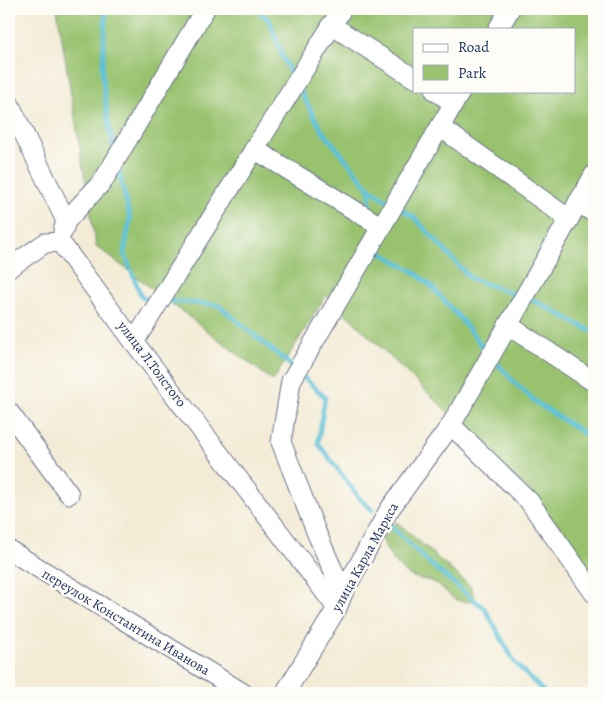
<svg xmlns="http://www.w3.org/2000/svg" width="603" height="702" font-family="Alegreya,serif">
	<style>
		.green { fill: #98c26e; stroke: #5a7866; fill-rule: evenodd }
		.lines { fill: none; stroke-linecap: round; stroke-linejoin: round }
		.stream { stroke: #5bc1d9; stroke-width: 4.5 }
		.minor-casing { stroke: #677188; stroke-width: 21 }
		.minor { stroke: #fff; stroke-width: 19 }
		.labels { text-anchor: middle; dominant-baseline: central; stroke-width: 5; stroke-linejoin: round; paint-order: stroke }
		.street-label { font-size: 14px; fill: #1b2f5e; stroke: #fdfcf7 }
	</style>
	<rect width="100%" height="100%" fill="#fdfcf7"/>
	<filter id="ink" filterUnits="userSpaceOnUse"><feTurbulence type="fractalNoise" baseFrequency=".02" numOctaves="2"/><feDisplacementMap in="SourceGraphic" scale="10" xChannelSelector="R" yChannelSelector="G"/><feConvolveMatrix kernelMatrix="1 2 1 2 8 2 1 2 1" color-interpolation-filters="sRGB"/></filter>
	<filter id="wash" filterUnits="userSpaceOnUse"><feTurbulence type="fractalNoise" baseFrequency=".0096" numOctaves="4" result="noise"/><feDisplacementMap in="SourceGraphic" scale="20" xChannelSelector="R" yChannelSelector="G"/><feGaussianBlur stdDeviation="1.12" result="paint"/><feColorMatrix in="noise" values="0 0 0 0 0 0 0 0 0 0 0 0 0 0 0 0 0 1.4 0 .05"/><feComposite in="paint" operator="in"/></filter>
	<g filter="url(#wash)">
		<rect width="100%" height="100%" fill="#f3ebd5"/>
		<g class="green">
			<path d="M57 9H594V580L535 496 326 295 273 381 96 246ZM414 29H574V91H414Z"/>
			<path d="M397 522 471 587 475 601C447 605 451 589 431 581 426 579 421 580 416 578 398 571 388 556 382 538L391 526Z"/>
		</g>
		<g class="lines">
			<g class="stream">
				<path d="M106 9 102 74 109 128 115 151"/>
				<path d="M256 9 270 21 283 58 293 78"/>
				<path d="M298 87 321 129 370 189 390 202"/>
				<path d="M118 166 130 219 124 253 142 298 154 300"/>
				<path d="M399 208 414 217 470 278 519 296"/>
				<path d="M369 213 370 189"/>
				<path d="M377 244 383 254 413 271 431 286 459 317 487 352"/>
				<path d="M529 299C552 307 571 323 594 332"/>
				<path d="M167 301 218 305 294 368"/>
				<path d="M494 360 517 385 537 403 594 440"/>
				<path d="M301 375 325 397 318 443 360 499 372 510"/>
				<path d="M391 526 429 563 485 609 515 663 545 693"/>
			</g>
		</g>
	</g>
	<g filter="url(#ink)">
		<g class="lines">
			<g class="minor-casing">
				<g id="minor">
					<path d="M331 25 414 78"/>
					<path d="M498 29 510 9"/>
					<path d="M435 91 454 103"/>
					<path d="M9 103 66 221 63 231"/>
					<path d="M440 127 569 219"/>
					<path d="M254 149 382 227"/>
					<path d="M578 202 594 213"/>
					<path d="M66 221 103 181 205 9"/>
					<path d="M60 242 134 342 337 608"/>
					<path d="M9 268 45 243 60 242"/>
					<path d="M508 325 594 382"/>
					<path d="M134 342 342 9"/>
					<path d="M9 412 69 494"/>
					<path d="M451 425 529 501 594 593"/>
					<path d="M9 550 243 693"/>
					<path d="M343 593 317 534 281 442 291 381 461 91"/>
					<path d="M285 693 337 608 343 593 389 510 451 425 594 175"/>
				</g>
			</g>
			<use href="#minor" class="minor"/>
		</g>
	</g>
	<g class="labels">
		<g class="street-label">
			<text transform="translate(152 364) rotate(53)">улица Л.Толстого</text>
			<text transform="translate(365 557) rotate(-61)">улица Карла Маркса</text>
			<text transform="translate(126 622) rotate(31)">переулок Константина Иванова</text>
		</g>
	</g>
	<rect width="603" height="702" fill="none" stroke="#fdfcf7" stroke-width="30"/>
	<rect x="413" y="28" width="162" height="65" fill="#fdfcf7" stroke="#a3aaba"/>
	<rect x="423" y="44" width="25" height="8" fill="#ffffff" stroke="#a3aaba"/>
	<text x="458" y="52" font-size="15" fill="#1b2f5e">Road</text>
	<rect x="423" y="65" width="25" height="15" fill="#98c26e" stroke="#a3aaba"/>
	<text x="458" y="78" font-size="15" fill="#1b2f5e">Park</text>
</svg>
